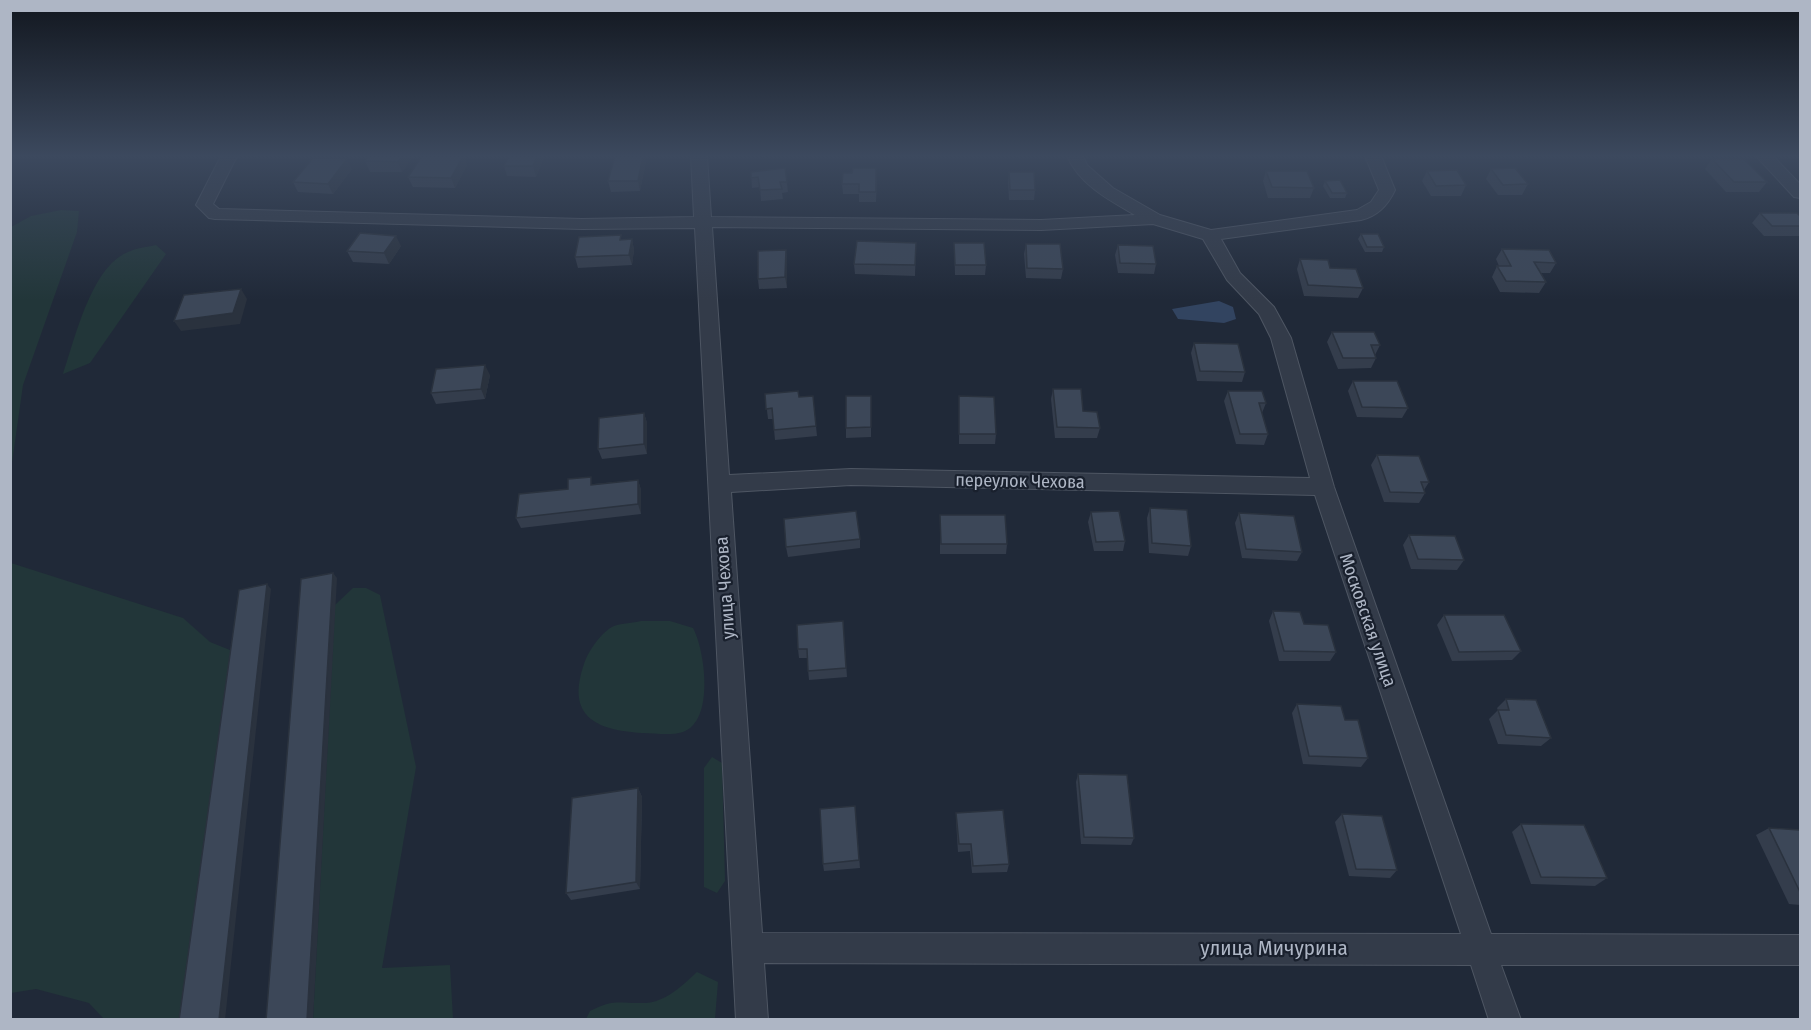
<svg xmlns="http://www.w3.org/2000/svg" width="1811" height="1030" font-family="'Fira Sans Condensed',sans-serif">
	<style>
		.green { fill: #223639 }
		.water { fill: #324460 }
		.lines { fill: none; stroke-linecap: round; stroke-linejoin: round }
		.minor-casing { stroke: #4e5663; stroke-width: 2 }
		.minor { fill: #333b49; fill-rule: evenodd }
		.wall { fill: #343d4c }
		.shaded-wall { fill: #2a323e }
		.building { fill: #3c4758; stroke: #2a323e; stroke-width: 1.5 }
		.labels { text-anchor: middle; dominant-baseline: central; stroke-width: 4.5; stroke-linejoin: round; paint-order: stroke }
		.street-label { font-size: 18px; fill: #aeb6c5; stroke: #19202d }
		.near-street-label { font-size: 21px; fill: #aeb6c5; stroke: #19202d }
	</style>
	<rect width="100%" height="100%" fill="#202938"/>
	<g class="green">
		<path d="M61 210 79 211 77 232 23 385 11 470V227L31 216Z"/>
		<path d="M156 245 166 254 90 363 63 374C75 339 91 267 128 252 136 248 147 247 156 245Z"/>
		<path d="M11 563 183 618 210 642 235 652 186 1019H104L89 1003 36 989 11 993Z"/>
		<path d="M353 588H366L380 595 416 767 382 968 450 965 453 1019H313L335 605Z"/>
		<path d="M641 621H670L693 628C705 650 715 721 683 732 670 736 655 733 642 733 595 730 566 716 584 664 588 652 601 632 614 626 622 623 633 623 641 621Z"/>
		<path d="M712 757 722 763 725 881 717 893 704 887V768Z"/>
		<path d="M697 972 718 982 715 1019H586L590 1011C615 998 619 1004 645 1003 666 1002 683 985 697 972Z"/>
	</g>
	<path class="water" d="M1219 301 1233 307 1236 319 1224 323 1178 319 1172 309Z"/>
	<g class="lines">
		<g class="minor-casing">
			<g id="minor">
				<path d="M221 156H237L213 204 219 209 582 219 694 217 691 156H707L711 217 1041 220 1135 215C1109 200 1080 185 1067 156H1083L1087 165 1113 188 1160 215 1211 230 1357 210 1371 202 1379 190 1365 156H1381L1395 190C1388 205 1378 216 1361 220L1221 239 1240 273 1274 307 1291 338 1334 487 1491 934 1800 935V965H1501L1521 1020H1489L1471 965 764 963 768 1020H736L695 228 582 229 215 219 209 218 196 205ZM1153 224 1203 239 1227 280 1259 314 1271 338 1310 478 851 469 729 475 712 227 1041 230ZM851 485 1315 495 1461 934 762 933 731 492Z"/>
				<path d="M1756 156H1773L1800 184V198L1794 197Z"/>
			</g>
		</g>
		<use href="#minor" class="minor"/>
	</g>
	<g class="wall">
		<path d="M413 156 402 172H370L365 161Z"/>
		<path d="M509 156H544V157L536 177 507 176 504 166Z"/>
		<path d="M1712 159 1767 182 1759 192H1726L1705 169Z"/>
		<path d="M646 161 640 191 611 192 608 181Z"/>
		<path d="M467 165 455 188 413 187 408 177Z"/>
		<path d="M785 168 788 192 782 193 783 199 761 201 760 187 752 188 751 172Z"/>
		<path d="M352 169 333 194 298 192 293 182Z"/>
		<path d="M1491 169 1528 184 1522 195H1498L1486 179Z"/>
		<path d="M1266 171 1314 188 1310 198H1268L1263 181Z"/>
		<path d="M1427 171 1466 185 1461 196H1431L1422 181Z"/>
		<path d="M1009 172 1035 190 1034 200H1009L1008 182Z"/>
		<path d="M877 178 876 202H859V194H843L842 184Z"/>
		<path d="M1325 181 1347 193 1345 198H1330L1323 186Z"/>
		<path d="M1760 213 1800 216V236H1764L1752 223Z"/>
		<path d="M1361 234 1384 247 1382 252H1365L1358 239Z"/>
		<path d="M632 239 634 250 632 265 578 268 575 257 622 240Z"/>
		<path d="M916 243 915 276 855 274 854 264Z"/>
		<path d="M954 243 986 265 985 275H955Z"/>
		<path d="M1026 244 1063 269 1061 279 1026 278 1024 254Z"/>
		<path d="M1118 245 1156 264 1154 274 1118 273 1115 255Z"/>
		<path d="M401 246 389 264 353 262 347 251Z"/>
		<path d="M1502 249 1556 263 1550 273H1540L1546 282 1539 293 1500 292 1492 277 1497 266H1499L1496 259Z"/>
		<path d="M786 250 787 260V288L759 289 758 279Z"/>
		<path d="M1300 259 1330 268 1363 288 1358 298 1304 296 1297 269Z"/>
		<path d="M1332 332 1380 345 1375 355 1376 358 1371 368 1338 369 1327 342Z"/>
		<path d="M1194 343 1245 372 1242 382 1197 381 1191 353Z"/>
		<path d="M490 375 485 399 436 404 431 393Z"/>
		<path d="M1353 381 1408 408 1402 418 1357 417 1348 391Z"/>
		<path d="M1053 389 1083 411 1100 428 1097 438H1055L1051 399Z"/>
		<path d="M1228 391 1266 403 1262 413 1268 434 1264 445 1236 444 1224 401Z"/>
		<path d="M765 394 799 397 813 396 817 436 775 440 773 419H768Z"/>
		<path d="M871 396V437L846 438V428Z"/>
		<path d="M959 396 996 434 995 444H959Z"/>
		<path d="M644 413 647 423V454L602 459 598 449Z"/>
		<path d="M1377 455 1429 482 1424 490 1425 493 1419 503 1384 502 1371 465Z"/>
		<path d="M638 480 641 490V514L521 528 516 518 568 489 594 484Z"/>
		<path d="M1150 508 1191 546 1188 556 1149 553 1147 518Z"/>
		<path d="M1091 512 1125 541 1123 551H1094L1088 522Z"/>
		<path d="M1239 513 1302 552 1297 561 1242 558 1235 523Z"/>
		<path d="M940 515 1007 544 1006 554H940Z"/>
		<path d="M1409 535 1464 560 1457 570 1411 569 1403 545Z"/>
		<path d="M860 539V548L788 557 786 547Z"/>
		<path d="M1273 611 1304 624 1336 652 1330 661H1279L1269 621Z"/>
		<path d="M1444 615 1521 651 1512 660 1452 661 1437 625Z"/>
		<path d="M843 621 847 677 809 680 807 658H799L798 649Z"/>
		<path d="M1506 699 1551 738 1541 746 1498 744 1489 719 1498 710 1497 708Z"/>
		<path d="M1297 704 1345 720 1368 758 1361 767 1303 764 1292 713Z"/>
		<path d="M1078 774 1134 838 1131 845 1081 844 1076 782Z"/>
		<path d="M638 788 642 797 640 889 571 900 566 893Z"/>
		<path d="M855 806 860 868 824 871 823 864Z"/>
		<path d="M956 813 1009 864 1007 872 972 873 970 851 958 852 956 820Z"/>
		<path d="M1342 814 1397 870 1390 878 1349 876 1335 822Z"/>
		<path d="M1521 824 1607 878 1595 886 1531 884 1512 832Z"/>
		<path d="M1769 828 1800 830V905L1789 904 1756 835Z"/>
	</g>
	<g class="shaded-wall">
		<path d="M402 156H413L402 172 398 162Z"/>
		<path d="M464 156 467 165 455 188 451 178Z"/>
		<path d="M537 156H544V157L536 177 533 166Z"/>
		<path d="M643 156H645L646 161 640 191 638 181Z"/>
		<path d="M347 159 352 169 333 194 328 184Z"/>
		<path d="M396 236 401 246 389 264 384 253Z"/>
		<path d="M632 239 634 250 632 265 629 255Z"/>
		<path d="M786 250 787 260V288L785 277Z"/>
		<path d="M241 289 247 299 240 324 181 331 174 321Z"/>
		<path d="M485 365 490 375 485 399 481 389Z"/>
		<path d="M644 413 647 423V454L644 444Z"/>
		<path d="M638 480 641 490V514L638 504Z"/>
		<path d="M333 573 337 578 313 1020H307Z"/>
		<path d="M267 584 271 589 225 1020H219Z"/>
		<path d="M638 788 642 797 640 889 636 882Z"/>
	</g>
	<g class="building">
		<path d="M369 156H402L398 162 365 161Z"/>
		<path d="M422 156H463L451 178 408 177Z"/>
		<path d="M509 156H537L533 166H504Z"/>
		<path d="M615 156H643L638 181H608Z"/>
		<path d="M313 158 347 159 328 184 293 182Z"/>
		<path d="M1712 159H1744L1767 182H1734Z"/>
		<path d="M785 168 787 182H780L782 189 760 190 758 177 751 178V172Z"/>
		<path d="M853 168H876V192H859V184H842L843 173H852Z"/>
		<path d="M1515 168 1528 184 1503 185 1491 169Z"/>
		<path d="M1457 170 1466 185 1436 186 1427 171Z"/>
		<path d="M1266 171H1307L1314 188 1272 187Z"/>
		<path d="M1009 172H1034L1035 190H1010Z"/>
		<path d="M1340 180 1347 193H1332L1325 181Z"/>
		<path d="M1760 213H1797L1800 216V226H1772Z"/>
		<path d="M360 233 396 236 384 253 347 251Z"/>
		<path d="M1361 234H1378L1384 247H1367Z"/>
		<path d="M621 235 620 240 632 239 629 255 575 257 579 237Z"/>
		<path d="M857 241 916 243 915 265 854 264Z"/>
		<path d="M954 243H984L986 265H955Z"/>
		<path d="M1026 244H1060L1063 269 1027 268Z"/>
		<path d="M1118 245 1153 246 1156 264 1120 263Z"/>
		<path d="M1502 249 1549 250 1556 263 1534 262 1546 282 1506 281 1497 266H1511Z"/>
		<path d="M786 250 785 277 758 279V251Z"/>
		<path d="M1300 259 1328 260 1330 268 1356 269 1363 288 1308 285Z"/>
		<path d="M241 289 233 313 174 321 184 295Z"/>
		<path d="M1332 332H1374L1380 345H1371L1376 358H1343Z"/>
		<path d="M1194 343 1238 344 1245 372 1200 371Z"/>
		<path d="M485 365 481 389 431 393 436 369Z"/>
		<path d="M1353 381H1397L1408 408 1362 407Z"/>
		<path d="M1053 389H1081L1083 411 1097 412 1100 428 1057 427Z"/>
		<path d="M798 391 799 397 813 396 816 426 774 430 772 408 766 409 765 394Z"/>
		<path d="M1228 391H1262L1266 403H1259L1268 434H1240Z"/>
		<path d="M846 396H871V427L846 428Z"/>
		<path d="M959 396 994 397 996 434H959Z"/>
		<path d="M644 413V444L598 449 599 418Z"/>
		<path d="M1377 455 1419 456 1429 482H1421L1425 493 1390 492Z"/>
		<path d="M591 477V485L638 480V504L516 518 519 494 568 489V479Z"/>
		<path d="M1150 508 1187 510 1191 546 1152 543Z"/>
		<path d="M856 511 860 539 786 547 784 519Z"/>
		<path d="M1119 511 1125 541 1096 542 1091 512Z"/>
		<path d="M1239 513 1294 516 1302 552 1246 549Z"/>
		<path d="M940 515H1005L1007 544H941Z"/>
		<path d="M1409 535 1455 536 1464 560 1418 559Z"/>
		<path d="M333 573 307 1020H266L301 579Z"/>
		<path d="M267 584 219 1020H179L239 590Z"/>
		<path d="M1273 611 1300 612 1304 624 1328 625 1336 652 1284 651Z"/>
		<path d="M1444 615H1504L1521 651 1459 652Z"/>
		<path d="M843 621 846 668 808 671 807 649H798L797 625Z"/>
		<path d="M1506 699 1536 700 1551 738 1506 735 1498 710H1509Z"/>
		<path d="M1297 704 1341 706 1345 720H1358L1368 758 1309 756Z"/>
		<path d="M1078 774 1127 775 1134 838 1084 837Z"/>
		<path d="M638 788 636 882 566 893 572 798Z"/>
		<path d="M855 806 859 860 823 864 820 809Z"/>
		<path d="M1003 810 1009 864 973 866 971 844H959L956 813Z"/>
		<path d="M1342 814 1382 816 1397 870 1356 869Z"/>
		<path d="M1521 824 1584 825 1607 878 1541 877Z"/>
		<path d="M1769 828 1800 830V892Z"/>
	</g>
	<linearGradient id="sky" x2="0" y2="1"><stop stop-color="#12171f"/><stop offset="0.52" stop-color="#3c495e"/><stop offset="1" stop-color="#3c495e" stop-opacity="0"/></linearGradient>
	<rect width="1811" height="300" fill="url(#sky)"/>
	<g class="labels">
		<g class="street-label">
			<text transform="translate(1020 481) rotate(1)">переулок Чехова</text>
			<text transform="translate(725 588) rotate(-94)">улица Чехова</text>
			<text transform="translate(1368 620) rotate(71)">Московская улица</text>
		</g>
		<g class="near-street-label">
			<text x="1274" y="948">улица Мичурина</text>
		</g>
	</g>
	<rect width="1811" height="1030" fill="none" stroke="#aeb6c5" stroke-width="24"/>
</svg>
